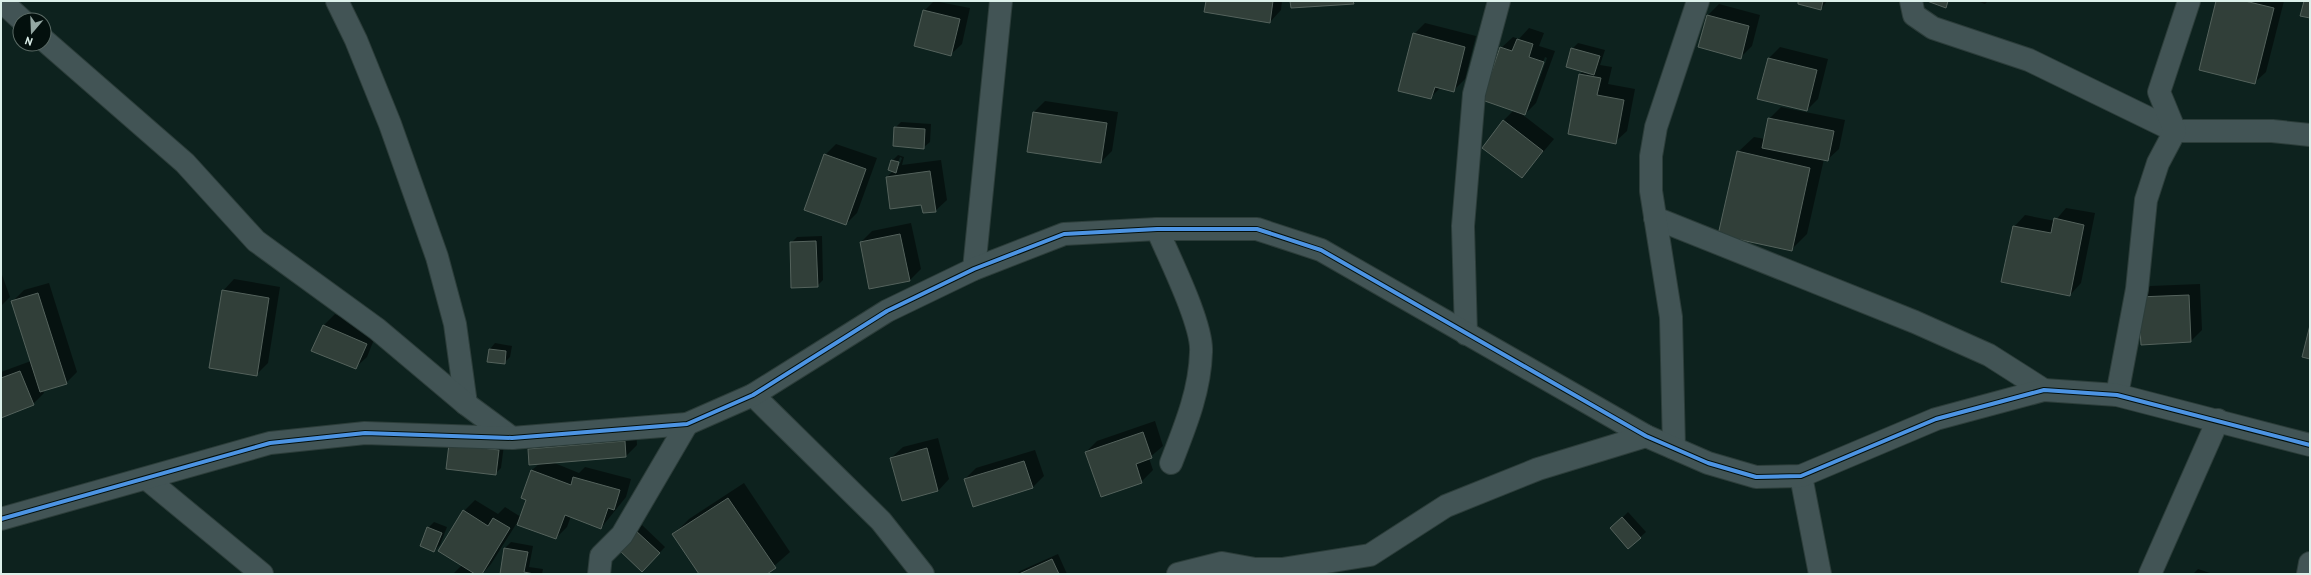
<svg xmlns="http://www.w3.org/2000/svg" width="2311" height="575" font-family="'PT Sans',sans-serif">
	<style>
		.shadow { fill: #0007; fill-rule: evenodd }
		.building { fill: #313f39; stroke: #54625c }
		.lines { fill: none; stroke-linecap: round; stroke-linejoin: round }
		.street-casing { stroke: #2c3d3a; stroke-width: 24 }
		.street { stroke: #425455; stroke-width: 22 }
		.cycleway-casing { stroke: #03100d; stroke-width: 6 }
		.cycleway { stroke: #4d94e3; stroke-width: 4 }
	</style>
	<rect width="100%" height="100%" fill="#0d221e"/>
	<g class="shadow">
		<path d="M934 1 970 8 962 44 950 55 924 11Z"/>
		<path d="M1207 1H1282L1281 10 1270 22Z"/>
		<path d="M1799 1H1827L1821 9Z"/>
		<path d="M1977 1H1988L1985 4Z"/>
		<path d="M2217 1H2284L2266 72 2254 83Z"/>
		<path d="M1719 4 1760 15 1752 46 1740 58 1700 46 1708 15Z"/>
		<path d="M1425 23 1476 36 1465 79 1453 91 1441 87 1430 98 1414 34Z"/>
		<path d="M1529 28 1544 33 1539 46 1555 51 1536 103 1525 114 1519 112 1554 139 1522 177 1503 121 1514 110 1501 48 1513 37 1519 39ZM1545 57 1547 58 1531 102H1529Z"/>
		<path d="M1578 43 1605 50 1600 65 1612 67 1608 84 1635 89 1627 131 1615 142 1580 74 1584 71 1572 49Z"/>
		<path d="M1780 47 1828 59 1818 99 1807 110 1769 58Z"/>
		<path d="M1045 101 1118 112 1112 151 1101 162 1034 112Z"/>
		<path d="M1781 107 1845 120 1839 149 1827 160 1824 159 1807 234 1791 250 1738 152 1754 137 1765 139 1769 119Z"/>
		<path d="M901 122 931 124 930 142 924 147 895 128Z"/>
		<path d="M836 144 877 158 857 213 846 224 825 155Z"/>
		<path d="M898 155 904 157 902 165 941 160 947 200 935 211 922 204 887 177 893 171 892 161ZM900 157 902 158 899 166H897Z"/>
		<path d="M2066 208 2095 213 2081 283 2070 295 2014 227 2025 215 2055 221Z"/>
		<path d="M911 223 921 269 909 281 861 242 872 231Z"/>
		<path d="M822 236 823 280 817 286 791 243 797 237Z"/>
		<path d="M1 272 10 297 1 306Z"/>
		<path d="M234 279 280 287 268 363 256 375 223 291Z"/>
		<path d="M49 283 77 372 66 383 43 390 44 393 33 404 1 416V372L31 361 12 302 24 290Z"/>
		<path d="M2200 284 2202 330 2191 341 2142 343 2139 298 2150 286Z"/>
		<path d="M335 314 377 332 367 357 355 368 324 325Z"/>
		<path d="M495 343 512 346 510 357 504 363 490 349Z"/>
		<path d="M1155 421 1163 446 1149 458 1153 470 1141 482 1086 452 1097 441Z"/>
		<path d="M636 430 637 445 626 456 552 462 579 473 585 467 631 479 626 497 601 528 571 516 567 527 556 538 520 518 491 564 482 574H453L462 565 464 511 475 500 498 514 505 507 521 517 528 500 522 497 532 470 539 464 529 449 540 438Z"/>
		<path d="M938 438 949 479 938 491 891 458 903 447Z"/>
		<path d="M450 444 504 445 501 468 495 474Z"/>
		<path d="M1035 450 1044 476 1032 488 965 479 976 468Z"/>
		<path d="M744 483 790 552 765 574H700L674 534 689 519Z"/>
		<path d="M1628 512 1646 532 1628 548 1617 523Z"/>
		<path d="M434 522 447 527 440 545 434 551 428 528Z"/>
		<path d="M642 525 665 547 642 571 636 531Z"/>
		<path d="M511 542 533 546 529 567 543 569 542 574H501L505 548Z"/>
		<path d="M1058 554 1067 574H1017L1020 571Z"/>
		<path d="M2198 569 2213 574H2193Z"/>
	</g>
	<g class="building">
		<path d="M1206 1H1273L1270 23 1204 12Z"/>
		<path d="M1290 1H1353L1354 4 1291 8Z"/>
		<path d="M1798 1H1823L1821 10 1798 4Z"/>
		<path d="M1927 1H1948L1946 8Z"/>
		<path d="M2216 1H2245L2274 8 2255 84 2199 70Z"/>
		<path d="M2304 1H2310V18L2300 16Z"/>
		<path d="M923 10 960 19 951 56 914 46Z"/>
		<path d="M1707 15 1749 26 1741 59 1698 47Z"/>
		<path d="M1413 33 1465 47 1454 92 1435 87 1431 99 1398 91Z"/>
		<path d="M1517 39 1533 44 1529 57 1544 62 1525 115 1482 100 1500 47 1512 51Z"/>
		<path d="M1571 48 1600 56 1594 75 1566 67Z"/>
		<path d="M1768 58 1817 70 1807 111 1757 99Z"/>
		<path d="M1579 74 1601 78 1597 95 1624 100 1616 144 1568 134Z"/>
		<path d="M1033 112 1107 123 1101 163 1027 152Z"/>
		<path d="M1768 118 1834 131 1828 161 1762 148Z"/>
		<path d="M1503 120 1543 151 1522 178 1482 148Z"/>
		<path d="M894 127 925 129 924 149 893 146Z"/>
		<path d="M1737 151 1810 168 1792 251 1718 235Z"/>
		<path d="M824 154 866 169 846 225 804 210Z"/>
		<path d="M891 160 899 162 896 173 888 170Z"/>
		<path d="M930 171 936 212 923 213 921 205 890 209 886 177Z"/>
		<path d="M2054 218 2084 225 2070 296 2001 282 2013 226 2051 233Z"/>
		<path d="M900 234 910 281 869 289 860 242Z"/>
		<path d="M816 241 818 287 791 288 790 242Z"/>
		<path d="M222 290 269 298 257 376 209 368Z"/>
		<path d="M38 293 67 384 40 392 11 301Z"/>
		<path d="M2189 295 2191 342 2141 345 2138 297Z"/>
		<path d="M323 325 367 344 356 369 311 351Z"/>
		<path d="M2310 325V359L2302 357Z"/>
		<path d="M489 349 506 351 505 364 487 362Z"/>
		<path d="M20 371 34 405 1 418V378Z"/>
		<path d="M1143 432 1152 458 1136 464 1142 483 1101 497 1085 452Z"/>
		<path d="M625 441 626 457 529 465 528 449Z"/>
		<path d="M449 444 499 450 496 475 446 469Z"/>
		<path d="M927 448 938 491 902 501 890 458Z"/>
		<path d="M1024 461 1033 488 973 507 964 479Z"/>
		<path d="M531 470 571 485 573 477 620 490 614 510 608 508 601 529 565 515 556 539 517 525 526 500 521 498Z"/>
		<path d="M728 498 776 568 767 574H699L672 534Z"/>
		<path d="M463 510 488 526 493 518 510 528 482 574H475L438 551Z"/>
		<path d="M1622 517 1641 538 1628 549 1610 528Z"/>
		<path d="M427 527 442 533 434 552 420 546Z"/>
		<path d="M635 530 660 553 642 572 618 549Z"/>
		<path d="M504 548 528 552 524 572 534 574H500Z"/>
		<path d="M1052 559 1059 574H1019Z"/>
	</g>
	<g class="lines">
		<g class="street-casing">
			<g id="street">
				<path d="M1 1 22 20"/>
				<path d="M337 1 356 40 390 124 437 257 455 324 466 404"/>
				<path d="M1911 1 1914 15 1933 28 2029 60 2175 131H2272L2310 135"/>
				<path d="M44 40 185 163 256 241 377 329 466 404 512 438"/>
				<path d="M1655 218 1915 322 1989 355 2044 390"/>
				<path d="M1157 229C1169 257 1203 325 1201 352 1200 391 1185 427 1171 463"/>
				<path d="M974 269 1001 1"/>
				<path d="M1466 334 1463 226 1474 94 1499 1"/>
				<path d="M753 395 881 521 923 574"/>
				<path d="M2117 395 2137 289 2146 200 2158 163 2175 131 2159 92 2189 1"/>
				<path d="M1674 448 1671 317 1651 191V156L1656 127 1698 1"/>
				<path d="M1801 476 1820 574"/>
				<path d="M147 479 262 574"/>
				<path d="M1 519 270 443 365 433 512 438 687 424 753 395 887 311 974 269 1064 234 1157 229H1257L1321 250 1646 436 1708 463 1756 477 1801 476 1936 419 2044 390 2117 395 2310 445"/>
				<path d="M599 574 601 556 622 535 687 424"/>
				<path d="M1178 574 1222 563 1255 569H1282L1370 555 1446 506 1538 469 1646 436"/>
				<path d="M2150 574 2218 420"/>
				<path d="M2308 574 2310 563"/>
			</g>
		</g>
		<use href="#street" class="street"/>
		<g class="cycleway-casing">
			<path id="cycleway" d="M1 519 270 443 365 433 512 438 687 424 753 395 887 311 974 269 1064 234 1157 229H1257L1321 250 1646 436 1708 463 1756 477 1801 476 1936 419 2044 390 2117 395 2310 445"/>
		</g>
		<use href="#cycleway" class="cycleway"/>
	</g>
	<rect width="2311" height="575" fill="none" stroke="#dcf0ea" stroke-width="4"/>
	<g transform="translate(32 32) rotate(199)"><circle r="19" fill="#03100d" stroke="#5a6a65"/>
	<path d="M0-3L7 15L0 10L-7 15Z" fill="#94a8a3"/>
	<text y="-6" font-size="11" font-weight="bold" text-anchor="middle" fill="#dcf0ea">N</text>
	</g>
</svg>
